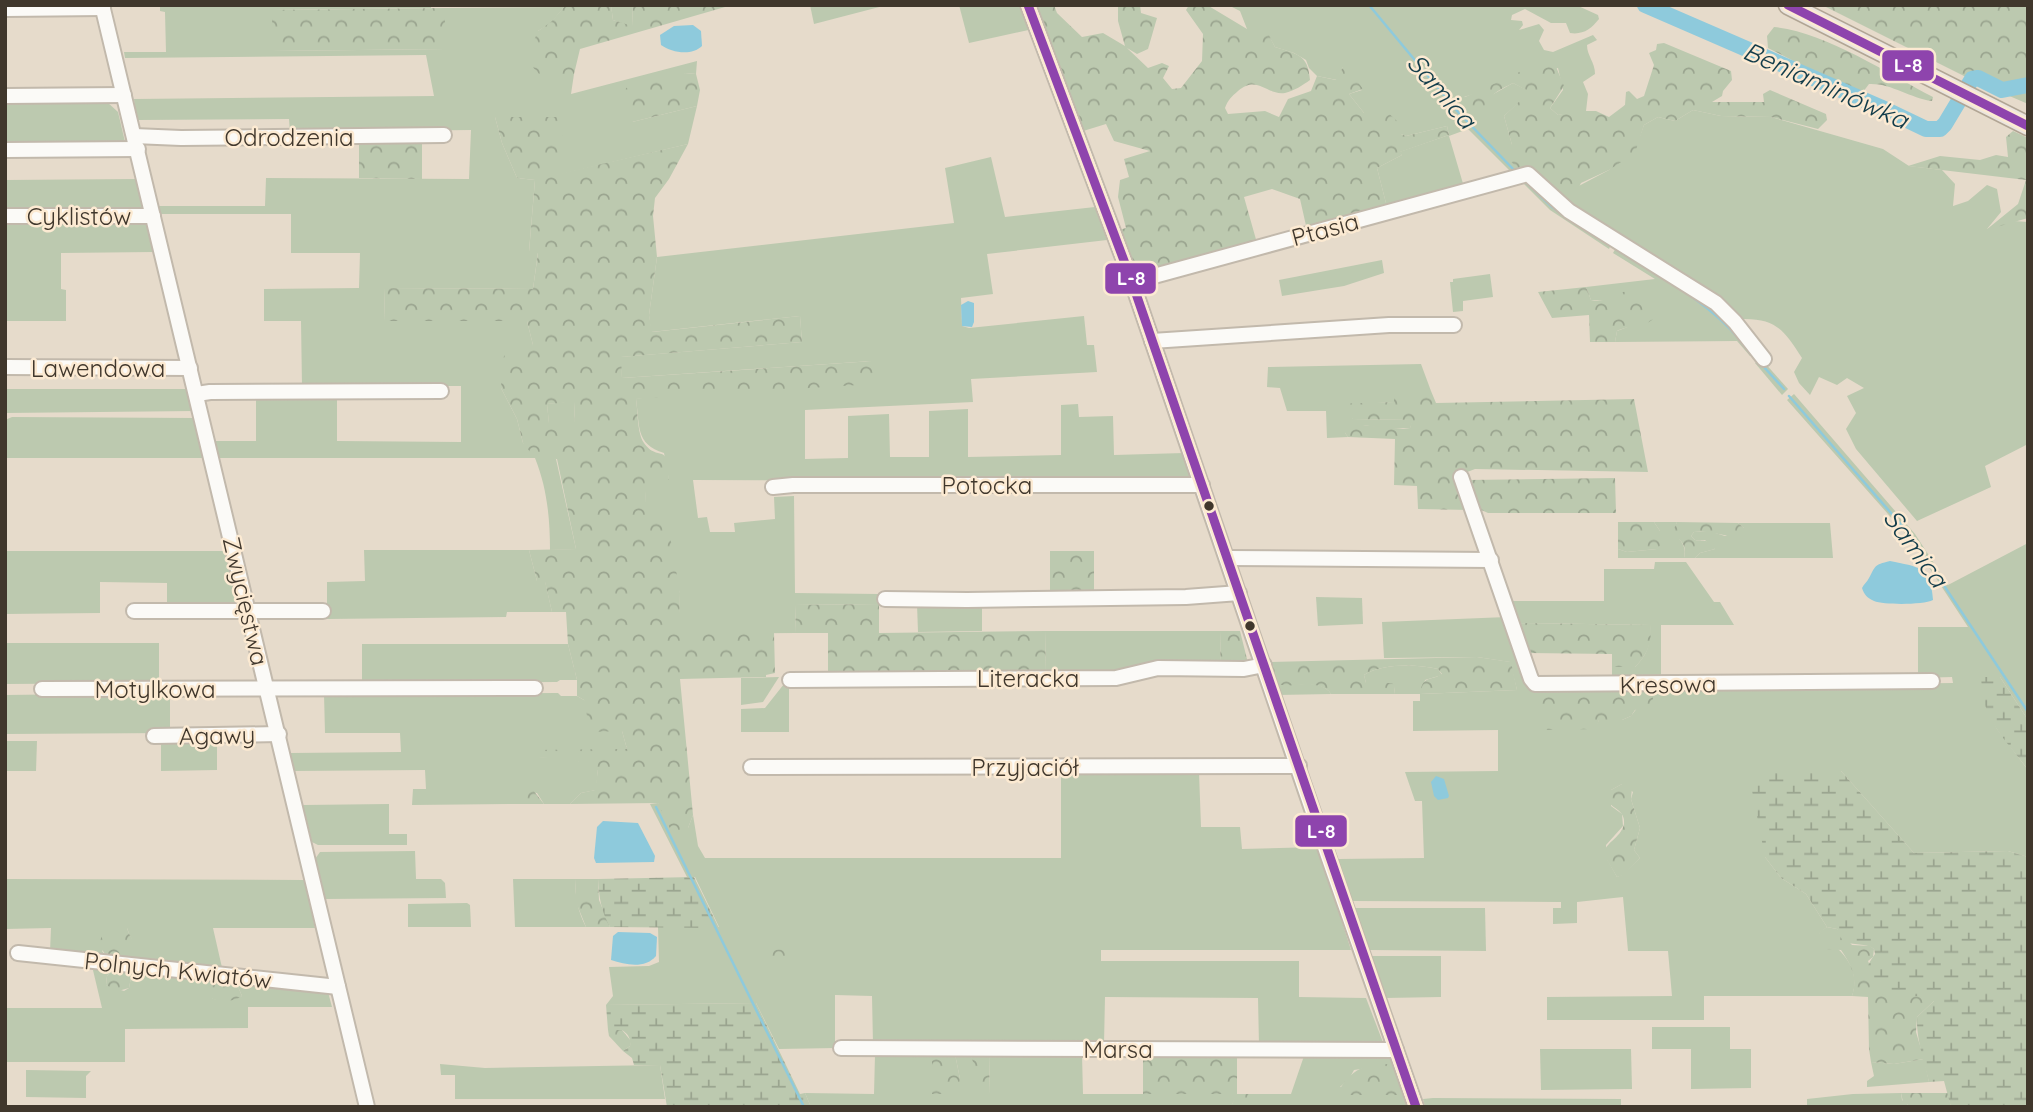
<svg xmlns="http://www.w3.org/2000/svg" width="2033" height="1112" font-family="Quicksand,sans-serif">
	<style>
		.green { fill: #bcc9af; fill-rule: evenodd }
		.forest { fill: url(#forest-crowns); fill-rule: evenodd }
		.wetland { fill: url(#wetland-marsh) }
		.water { fill: #8ecadc }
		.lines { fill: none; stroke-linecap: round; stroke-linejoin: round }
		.stream { stroke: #8ecadc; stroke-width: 2.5 }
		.river { stroke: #8ecadc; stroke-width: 16 }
		.minor-casing { stroke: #c2b9ac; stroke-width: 18 }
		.major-casing { stroke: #b1a594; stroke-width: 21 }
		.minor { stroke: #fbfaf7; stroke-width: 14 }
		.major { stroke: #ebe5de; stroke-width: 18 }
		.bus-1-casing { stroke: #fcead2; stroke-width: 14 }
		.bus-1 { stroke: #8e44ad; stroke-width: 9 }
		.bus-dot { fill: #40372c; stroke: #fcead2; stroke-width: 2.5 }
		.labels { text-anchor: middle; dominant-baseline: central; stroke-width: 5; stroke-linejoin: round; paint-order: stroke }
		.street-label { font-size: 24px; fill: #40372c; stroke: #fcead2 }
		.water-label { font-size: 26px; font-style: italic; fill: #123c4a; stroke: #fcead2 }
		.line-badge { stroke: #fcead2; stroke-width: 2.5 }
		.badge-label { font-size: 19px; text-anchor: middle; font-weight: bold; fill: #fff }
	</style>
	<defs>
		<pattern id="forest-crowns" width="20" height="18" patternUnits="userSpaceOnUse" patternTransform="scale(1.75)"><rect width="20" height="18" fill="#bcc9af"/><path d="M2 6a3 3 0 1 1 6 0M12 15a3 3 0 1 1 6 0" fill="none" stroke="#9aa48f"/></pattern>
		<pattern id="wetland-marsh" width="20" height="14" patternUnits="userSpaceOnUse" patternTransform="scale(1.75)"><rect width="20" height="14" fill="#bcc9af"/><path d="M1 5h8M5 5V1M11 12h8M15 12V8" fill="none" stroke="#9aa48f"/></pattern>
	</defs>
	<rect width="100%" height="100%" fill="#e6dbcb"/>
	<g class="green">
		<path d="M160 5H431V8L272 10 273 51 445 49V8L564 7 551 23 538 31 539 74H574L571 94 697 61 696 74 685 73 632 122 697 106 688 144 553 176 565 117H495L502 143 517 178 535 180 529 251 538 252 533 289 384 288 385 321H527L533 345 501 388 517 419 523 443 556 459 576 549 550 550C550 518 547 488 535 458H218L214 441H256V397H337V441L461 442V386H302L301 321H264V289L359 288 360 253H291V214H159L157 206H265L266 178 469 179 471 130 290 132 289 119 136 120 134 99 434 96 426 55 125 58 124 52H166L165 12 160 11Z"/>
		<path d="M611 5H633L632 27 613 20Z"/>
		<path d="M810 5H887L814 24Z"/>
		<path d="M959 5H1024L1033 29 969 43Z"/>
		<path d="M1228 5H1576L1598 15 1599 19C1591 29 1583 35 1570 33L1566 23H1551L1525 9 1512 15 1511 20 1522 21 1523 25 1519 30 1539 24 1544 30 1539 41 1544 50 1553 52 1593 35 1597 40 1587 45C1587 56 1595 62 1595 74L1583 82 1588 94 1586 111 1558 115 1550 108 1563 90 1558 68 1464 97 1486 102 1490 96 1513 83 1527 90 1525 97 1504 116 1519 170 1514 175 1468 129 1449 136 1464 187 1387 207 1377 168 1402 155 1399 152 1449 135 1447 126 1406 136 1401 134 1364 113 1349 94 1362 90 1343 67 1337 80 1317 76 1309 68 1306 60 1294 53 1275 47 1269 36 1247 29 1240 11Z"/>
		<path d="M107 102 118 112 126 146 5 147V103Z"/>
		<path d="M1693 110 1721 116 1771 117 1883 149 1909 166 1942 170 1955 184 1953 206 1968 201 1987 185 1997 189 2001 212 1987 229 2014 221 2028 222V444L1985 466 1991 487 1917 521 1856 449 1846 429 1856 413 1847 396 1864 388 1847 378 1837 385 1819 377 1810 395 1799 383 1794 372 1802 358C1784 330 1776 318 1741 319L1556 198 1609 170 1640 136 1644 125 1658 117 1675 121Z"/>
		<path d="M991 157 1005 217 1095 207 1107 240 987 254 993 294 961 298 962 326 969 328 1084 316 1087 345H1094L1097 372 971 379 973 402 805 410V459L848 458V416L889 414 890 457H929V411L968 409V457L1061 455V405L1078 404 1079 417 1113 416 1114 455 1184 453 1193 478 945 481 693 480 698 518 707 517 710 532H735L734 523 775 519 774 497 794 496 795 593 879 594V604L795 605 796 633 678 634 680 593 646 503 644 479 669 480 664 453C635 444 640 426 636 399L872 361 622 378 620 357 802 342 800 316 651 332 649 315 657 257 954 223 945 168Z"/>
		<path d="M1526 178 1612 242 1609 249 1550 210 1520 180Z"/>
		<path d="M138 179 145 212 5 213V180Z"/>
		<path d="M145 219 153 252 61 253V289L66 290V321H5V220Z"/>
		<path d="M1617 246 1720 310 1758 355 1750 356 1737 341 1615 342 1617 331 1630 326 1642 324 1604 301 1591 300 1586 287 1655 279 1613 253Z"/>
		<path d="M1382 260 1384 273 1344 286 1282 296 1279 280Z"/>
		<path d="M1490 274 1493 297 1463 301V311L1453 312 1450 282H1453V279Z"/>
		<path d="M1764 362 1788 389 1782 395 1755 363Z"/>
		<path d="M1421 364 1431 391H1395L1394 402 1327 406 1346 410 1353 419 1413 420 1410 428 1386 429 1364 425 1345 433 1348 437 1327 438 1326 411H1287L1280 388 1267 387 1268 367Z"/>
		<path d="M5 389H188L194 411 5 413Z"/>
		<path d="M1794 394 1915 534 1948 585 2028 543V720L2000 677 1985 704 1997 729 2028 770V857L2008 851 1914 853 1841 771 1765 857 1781 878 1806 894 1827 927 1819 933C1840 949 1862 967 1852 996H1704V1020H1547V997L1672 996 1668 951H1628L1623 897 1577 902V923L1553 924V908H1561V902L1352 901 1338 859 1424 858 1422 801H1415L1405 772 1498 771V730L1413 731V701H1420V694H1394L1395 687 1366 683 1364 675C1383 663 1416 664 1438 669L1442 675 1425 680 1421 694 1517 690 1510 662 1477 657 1384 658 1382 622 1507 617 1532 689 1597 724 1599 720H1622L1631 716 1653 687 1953 683 1952 677 1918 678V627H1968L1911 540 1787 400ZM1622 784 1633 792 1631 799 1640 828 1634 850 1640 858 1624 874 1617 877 1607 859 1606 845 1623 826 1622 814 1611 806V790Z"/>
		<path d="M574 401 575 423 549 424 547 404Z"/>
		<path d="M12 417 196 418 205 458H5V420Z"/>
		<path d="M1654 522H1677C1670 538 1689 540 1684 558H1618V549L1627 552 1657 549 1660 531Z"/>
		<path d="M1738 523H1830L1833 558H1695L1700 553 1715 549 1705 540H1695L1691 536 1694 532 1709 531 1725 536 1744 528Z"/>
		<path d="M364 550H529L537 581H545L552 612H507L506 617 327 619V582L365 581Z"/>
		<path d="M5 551H227L241 604 238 608 167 607V583L100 582V613L5 614Z"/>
		<path d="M1655 562H1686L1714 602H1720L1734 625H1661V681H1612V667H1635C1648 654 1651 643 1650 625L1516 623 1509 601H1604V569H1654Z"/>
		<path d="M1316 597 1362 598 1363 624 1318 626Z"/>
		<path d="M982 603V631L918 632 917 604Z"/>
		<path d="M1046 631H1221L1220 664 1133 671 1045 672Z"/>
		<path d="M5 643H159V683L5 684Z"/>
		<path d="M362 644H568L577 680H560L557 682 362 683Z"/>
		<path d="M779 677 763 702 741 705V678Z"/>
		<path d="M784 684H789V732H741V709L765 708Z"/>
		<path d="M1274 684C1292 688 1320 677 1331 694L1277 695Z"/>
		<path d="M170 693V733L5 734V695Z"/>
		<path d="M558 693 561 696H577L584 700 622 731 627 749 539 757 570 758 598 769 596 790 581 793 570 804H544L537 793 508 790V804L412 805 413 789H426L425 770 293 771 289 753 401 752 400 733H325L324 694Z"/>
		<path d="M161 740H217V770L161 771Z"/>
		<path d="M5 741H37L36 771H5Z"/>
		<path d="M1061 772H1199L1201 827H1240L1242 849 1318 847 1351 950H1101V961H1299V997L1366 998 1384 1045H1259L1258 998 1105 997 1104 1044H873L872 996 835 995V1048L779 1049 756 1003 606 1005 613 996 609 967 649 966 659 962 658 927H719L695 877H687L650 804 658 803 688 828 693 815 698 846 705 858H1061Z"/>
		<path d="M389 804V834H407V845H318L312 842 303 805Z"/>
		<path d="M415 851 416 879H441L445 883 446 898 325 899 315 859 320 852Z"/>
		<path d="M5 879 305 880 315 928H213L223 972 143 963C139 949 131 941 127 928L102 951 108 959 50 952 51 928 5 929Z"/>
		<path d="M513 879H575C575 896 578 912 586 927H515Z"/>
		<path d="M467 903 470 905 471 927H408V904Z"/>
		<path d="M1355 908H1485L1486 951 1369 950Z"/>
		<path d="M1371 956H1441V997L1385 998Z"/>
		<path d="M92 966 115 968 107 976 106 985 124 991 129 988 131 977 128 970 202 978 213 999 231 1000 242 996 236 982 328 992 332 1007H248V1028L125 1029V1062H5V1008H102Z"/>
		<path d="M1652 1027H1730V1049H1751V1088L1691 1089V1049H1652Z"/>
		<path d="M1540 1049H1631L1632 1089 1541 1090Z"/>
		<path d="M932 1054V1094L960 1079 955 1054H970L989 1094 990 1054 1082 1055 1083 1094H1237L1231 1107H811L805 1093 874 1094 875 1055Z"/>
		<path d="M1304 1056 1393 1057 1395 1064 1354 1070 1349 1079 1340 1087 1405 1095 1409 1107H1249V1094H1291Z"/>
		<path d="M1924 1059 1929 1082 1867 1087V1081L1874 1076 1871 1062 1894 1064Z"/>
		<path d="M440 1064 485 1068 660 1065 665 1099H455V1075H441Z"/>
		<path d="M26 1070 91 1071 86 1076V1098L26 1097Z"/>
		<path d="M1901 1093 1902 1100 1908 1105H1919V1107H1807V1099L1853 1094Z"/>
		<path d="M1433 1098 1621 1099V1107H1425L1423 1099Z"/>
	</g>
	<g class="forest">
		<path d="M611 5 613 20 632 26 633 5H732L580 49 574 74H539L530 64 532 45 538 31 551 22 564 7Z"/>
		<path d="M1035 5H1054L1057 13 1082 37 1103 33 1125 46 1118 21V5H1140L1141 13 1157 18 1148 49 1137 54 1127 48 1148 68 1162 63 1169 66 1163 78 1172 89 1181 88 1202 61 1203 34 1186 10 1189 5H1207L1247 29H1260L1269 35 1275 47C1297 54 1308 54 1310 80 1303 85 1294 91 1285 93 1267 96 1258 74 1238 91 1231 97 1228 100 1225 108L1228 114 1265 111 1279 117 1288 99 1311 91 1317 76 1336 80 1343 67 1346 66 1363 89 1349 94 1364 113 1381 106 1399 123 1401 134 1406 136 1447 126 1449 135 1400 152 1402 155 1377 168 1387 207 1307 230 1300 199 1272 189 1244 197 1257 243 1140 275 1135 274 1119 230 1126 228 1118 197 1120 180 1129 177 1124 159 1150 151 1114 141 1106 124 1080 132Z"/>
		<path d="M1822 5H2028V104L1970 79Z"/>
		<path d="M445 8V49L272 51V10Z"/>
		<path d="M1774 27C1823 31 1889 74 1933 97L1932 101C1910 98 1891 83 1869 84L1863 92 1825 77 1768 48 1767 36Z"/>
		<path d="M1664 43 1731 71 1732 80 1723 91 1722 96 1712 102H1764L1763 94 1770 90 1826 114 1827 120 1818 129 1771 117 1721 116 1693 110 1675 121 1658 117 1644 125 1635 153 1609 170 1581 183 1578 189 1556 198 1528 167 1519 170 1503 153 1512 145 1504 116 1524 97 1526 90 1513 83C1500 90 1485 95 1487 111L1475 120 1463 98 1552 57 1564 86 1550 108 1558 115 1577 111H1596L1609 117 1625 105 1626 92 1629 91 1637 99 1644 96 1654 65 1649 53 1656 50 1657 44Z"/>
		<path d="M685 73 696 74 700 90 697 106 632 122 624 96 626 88Z"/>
		<path d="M495 117H566L554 175 688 144 669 179 655 198 653 216 657 257 649 315 652 332 800 316 802 342 621 357 622 378 873 361 874 384 636 399C638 411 637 433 644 443 658 463 669 440 669 480H645L646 503 659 502 670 536 680 593 679 633H774L775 673 766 675V677L680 679 693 815 688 828 675 839 658 803 570 804 581 793 595 790 598 770H582L579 762C565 756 548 761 533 755L531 750 627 749 622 731 590 732 584 700 577 696V680L568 644 566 612H552L545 582 537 581 529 550 576 549 557 459 535 458 523 443 517 419 501 388 503 358 508 350 533 345 527 321H385L384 288 533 289 538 253 529 252 535 180 517 178 502 143ZM574 402 575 422 549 423 547 404Z"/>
		<path d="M2013 131 2028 138V218L1986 230 2018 204 2026 180 1908 166 1940 156 1980 160 1996 155 2008 157 2006 137Z"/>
		<path d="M359 142H422V179L359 178Z"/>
		<path d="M1586 287 1591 300C1605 304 1611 295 1623 292 1639 288 1651 305 1653 319 1644 328 1628 325 1617 331L1615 342H1590L1589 315 1552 318 1538 292Z"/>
		<path d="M1394 391H1431L1436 403 1634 399 1648 472 1475 469 1457 476 1470 510 1418 509 1417 486 1394 485 1395 439 1348 437 1345 433 1348 425 1353 424 1403 429 1410 428 1412 420 1353 419 1348 416 1345 410H1327V406L1332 404 1394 402Z"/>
		<path d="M1615 478 1616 513H1488L1477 508 1468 480Z"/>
		<path d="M1618 522H1654L1660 531 1661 545 1657 549 1627 552 1618 549Z"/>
		<path d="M1677 522 1738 523 1744 528 1745 534C1727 540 1712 529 1694 532L1691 536 1695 540C1705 541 1710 539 1715 549L1700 553 1695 558H1684C1688 544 1680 542 1673 531Z"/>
		<rect x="1050" y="551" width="44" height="41"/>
		<path d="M879 604V633L1046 631 1045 672 828 673V633H796L795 605Z"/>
		<path d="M1516 623 1650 625C1653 642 1647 655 1635 667H1612V654L1528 653Z"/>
		<path d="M1221 631H1240L1248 663 1220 664Z"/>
		<path d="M1477 657 1511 662 1517 690 1420 694C1423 675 1428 682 1442 674L1438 669C1416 664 1383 663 1364 675L1366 683H1392L1395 687 1394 694H1331C1321 678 1293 689 1274 684L1268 662Z"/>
		<path d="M1653 687V705L1635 710 1631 716 1622 720H1599L1596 729 1547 730 1532 689Z"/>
		<path d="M1622 784H1628L1632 788 1631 799 1640 828 1634 850 1640 858 1624 875 1617 877 1607 860 1603 858C1603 842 1621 839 1624 824 1626 809 1609 808 1604 797L1611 790Z"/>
		<path d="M508 790H533L544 804H508Z"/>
		<path d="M575 879H598L599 900 610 927H586L576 902Z"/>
		<path d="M1827 927 1837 929 1852 945 1870 946 1874 949 1873 957 1868 961 1876 980 1934 996V1001L1917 1017 1916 1032 1924 1059 1894 1064 1871 1062 1869 1049 1868 997 1852 996C1858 977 1851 965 1841 950L1824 949 1820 942 1819 932Z"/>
		<path d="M108 928H127C131 942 143 948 143 963L108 959C99 943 95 945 108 928Z"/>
		<path d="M795 949 789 966C776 972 765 964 765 950Z"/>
		<path d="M115 968 128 970 131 977 129 988 118 991 106 985 107 976Z"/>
		<path d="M202 978 236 982 242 996C229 1005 208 1002 200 988Z"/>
		<path d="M616 1029 622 1030 631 1041 630 1046 623 1051 609 1036 608 1030Z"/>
		<path d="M932 1054H955L960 1079 957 1094H932Z"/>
		<path d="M970 1054H990L989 1095 982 1085Z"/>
		<path d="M1143 1055H1237V1094H1249V1107H1231L1236 1094H1143Z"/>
		<path d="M1395 1064 1405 1095H1336C1352 1067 1364 1064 1395 1064Z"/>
		<path d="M1901 1093H1948L1951 1107 1908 1105 1903 1102Z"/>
	</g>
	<g class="wetland">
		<path d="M1981 677H2000L2028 720V770C2013 749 1993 730 1985 705 1982 696 1982 686 1981 677Z"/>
		<path d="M1748 770 1841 771 1914 853 2008 851 2028 857V1107H1951L1944 1081 1929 1082C1924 1061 1916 1038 1917 1017L1934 1001V996H1883L1881 982 1869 980C1866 967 1868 964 1875 954L1874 949C1866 943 1853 945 1843 942L1837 929 1827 927 1806 894 1781 878 1765 857Z"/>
		<path d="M694 877 719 928 610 927C601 911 599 897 598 879Z"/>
		<path d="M756 1003 800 1094 805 1093 811 1107H667L660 1065H634L632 1058 623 1051 630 1046C631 1038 628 1034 622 1030H608L606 1005Z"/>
	</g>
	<g class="water">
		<path d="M693 25 701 31 702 46C692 56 672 53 661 45L660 35 674 26Z"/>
		<path d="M968 301 974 303V322L972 327 962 326 961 305Z"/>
		<path d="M1890 561C1918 567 1931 566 1933 600 1923 605 1884 605 1874 601 1867 598 1864 594 1862 588 1864 584 1867 582 1869 578 1876 566 1873 565 1890 561Z"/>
		<path d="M1436 776 1444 779 1449 796 1448 798 1438 800 1434 796 1431 782Z"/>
		<path d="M603 821 638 823 655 856 654 862 596 863 594 858 597 827Z"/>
		<path d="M618 932 650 933 657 937 656 956C645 969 626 965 611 960L613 936Z"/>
	</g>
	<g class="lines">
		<g class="stream">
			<path d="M1369 5 1458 112 1515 171"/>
			<path d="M1524 180 1551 206 1561 213"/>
			<path d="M1616 249C1658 276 1707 300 1739 339"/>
			<path d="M1763 366 1784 389"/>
			<path d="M1789 396 1911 536 2028 712"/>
			<path d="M656 807 804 1107"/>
		</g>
		<path class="river" d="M1645 5 1880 107 1926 129H1940L1945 124 1972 79 1978 78 2002 90 2028 85"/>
		<g class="minor-casing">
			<g id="minor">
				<path d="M102 5 367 1107"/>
				<path d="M1028 5 1132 282 1328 856 1416 1107"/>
				<path d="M5 9 103 8"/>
				<path d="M5 96 124 95"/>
				<path d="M134 136 181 138 444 135"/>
				<path d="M5 150 138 149"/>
				<path d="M5 216H153"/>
				<path d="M1132 282 1528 174 1569 211 1716 303 1735 322 1764 359"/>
				<path d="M1152 341 1389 325H1454"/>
				<path d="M5 367 190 368"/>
				<path d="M197 394 210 392 441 391"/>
				<path d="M1461 477 1531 679 1535 684 1932 681"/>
				<path d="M773 487 793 485H1202"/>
				<path d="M1227 558 1491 560"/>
				<path d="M885 599 967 600 1186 597 1239 593"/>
				<path d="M134 611H323"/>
				<path d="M790 680 1116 678 1158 668 1244 669 1264 665"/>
				<path d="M42 689 535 688"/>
				<path d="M154 736 279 734"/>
				<path d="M751 767 1299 766"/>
				<path d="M18 953 338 987"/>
				<path d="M841 1048 1396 1050"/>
			</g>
		</g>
		<g class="major-casing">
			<path id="major" d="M1788 5 2028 126"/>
		</g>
		<use href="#minor" class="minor"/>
		<use href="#major" class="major"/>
		<g class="bus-1-casing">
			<g id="bus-1">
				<path d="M1028 5 1132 282 1416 1107"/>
				<path d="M1788 5 2028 126"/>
			</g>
		</g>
		<use href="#bus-1" class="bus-1"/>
	</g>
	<g class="bus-dot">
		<circle cx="1209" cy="506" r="6"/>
		<circle cx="1250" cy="626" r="6"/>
	</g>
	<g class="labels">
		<g class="street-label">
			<text x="289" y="137">Odrodzenia</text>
			<text x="79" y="216">Cyklistów</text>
			<text transform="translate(1325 229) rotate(-15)">Ptasia</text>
			<text x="98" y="368">Lawendowa</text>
			<text x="987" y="485">Potocka</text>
			<text transform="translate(246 601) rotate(77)">Zwycięstwa</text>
			<text x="1028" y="678">Literacka</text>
			<text transform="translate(1668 684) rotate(-1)">Kresowa</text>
			<text x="155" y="689">Motylkowa</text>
			<text transform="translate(217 735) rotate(-1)">Agawy</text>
			<text x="1025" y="767">Przyjaciół</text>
			<text transform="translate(178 970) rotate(6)">Polnych Kwiatów</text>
			<text x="1118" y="1049">Marsa</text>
		</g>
		<g class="water-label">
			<text transform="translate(1826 85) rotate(24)">Beniaminówka</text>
			<text transform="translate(1442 91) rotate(49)">Samica</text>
			<text transform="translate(1916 548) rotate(54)">Samica</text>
		</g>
	</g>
	<g class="line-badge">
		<rect x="1881" y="49" width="54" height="33" rx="7" fill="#8e44ad"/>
		<rect x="1104" y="262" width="53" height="33" rx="7" fill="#8e44ad"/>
		<rect x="1294" y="814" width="54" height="34" rx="7" fill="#8e44ad"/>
	</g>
	<g class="badge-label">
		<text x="1908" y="72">L-8</text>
		<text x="1131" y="285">L-8</text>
		<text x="1321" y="838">L-8</text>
	</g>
	<rect width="2033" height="1112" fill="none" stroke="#40372c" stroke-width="14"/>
</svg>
